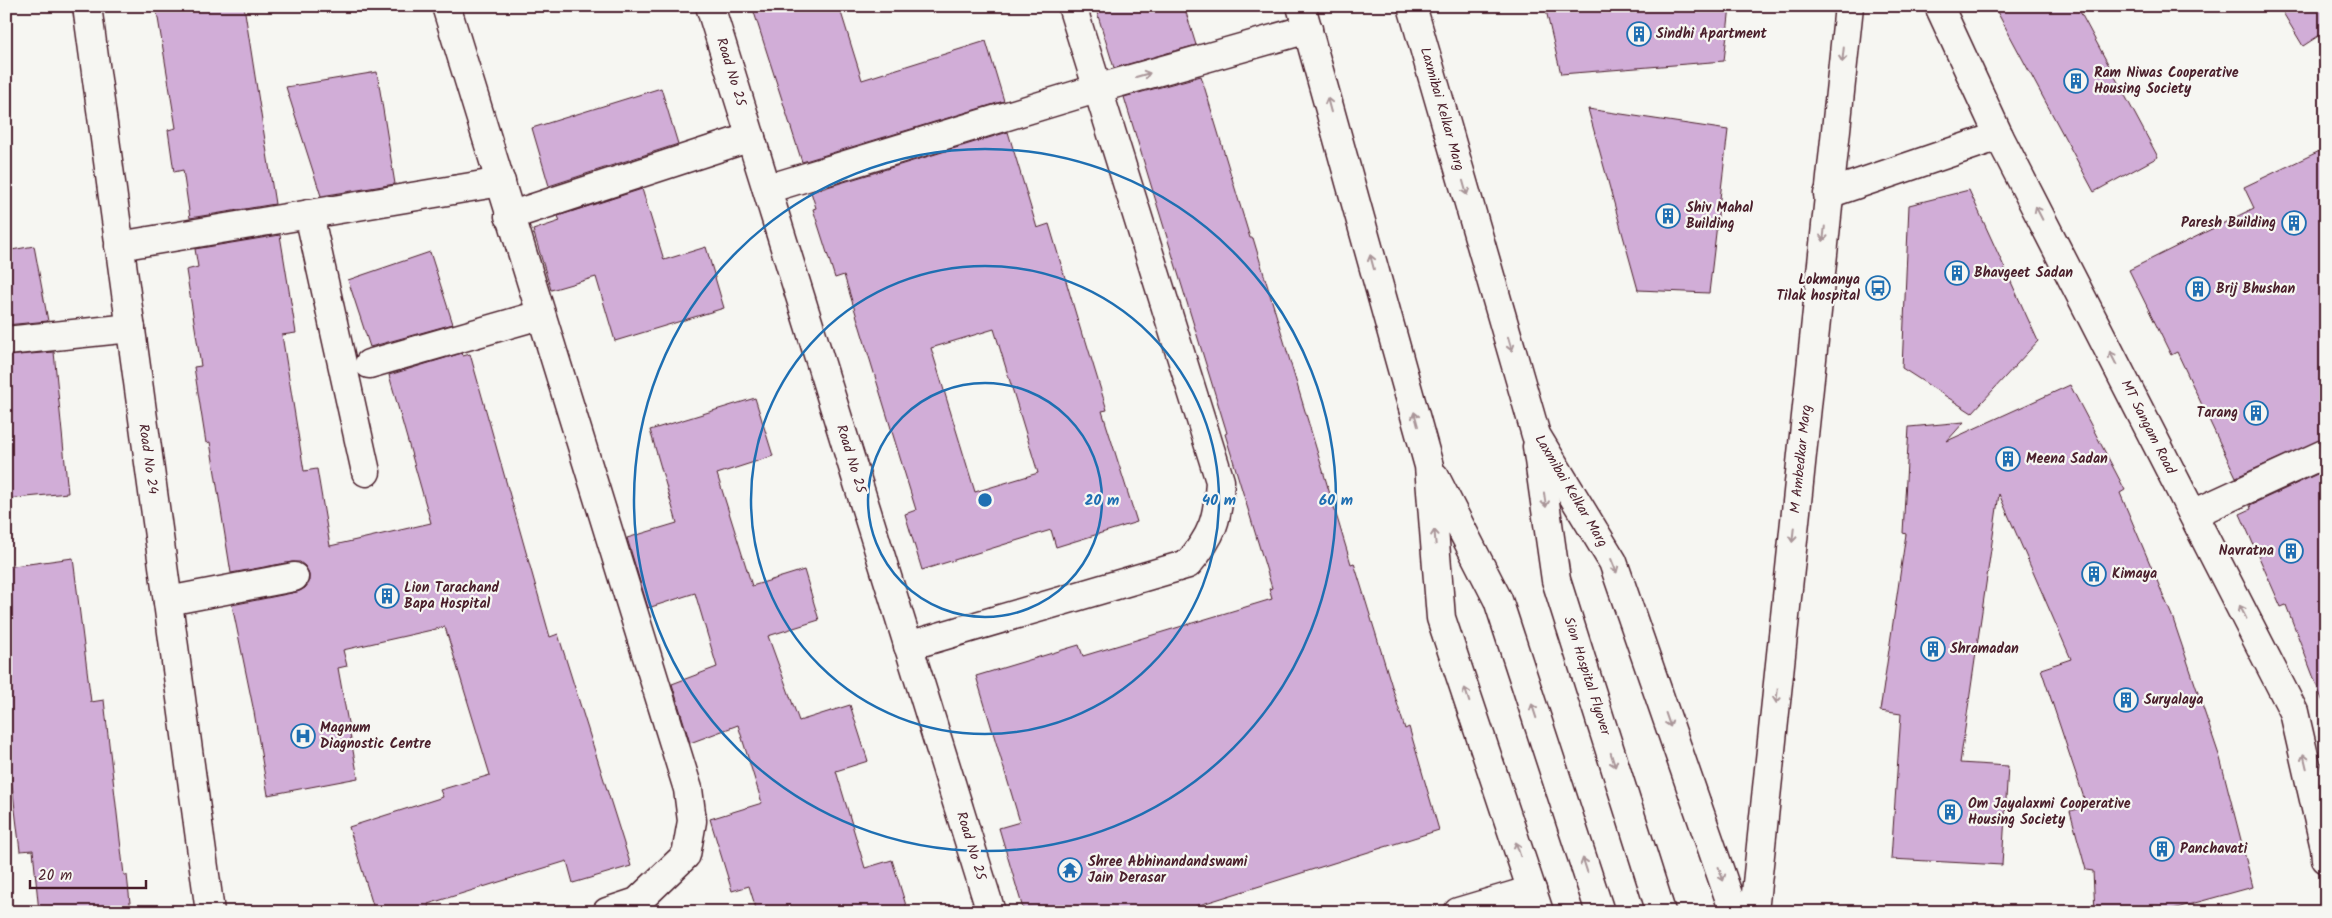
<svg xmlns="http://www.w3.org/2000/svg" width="2332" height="918" font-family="Kalam,sans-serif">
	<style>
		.building { fill: #d1add7; stroke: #4a1f2b; fill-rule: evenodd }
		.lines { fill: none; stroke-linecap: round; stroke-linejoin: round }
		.minor-casing { stroke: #4a1f2b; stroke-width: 31 }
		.major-casing { stroke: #4a1f2b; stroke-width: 31 }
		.highway-casing { stroke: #4a1f2b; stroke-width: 31 }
		.minor { stroke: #f6f6f2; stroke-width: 28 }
		.major { stroke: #f6f6f2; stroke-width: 28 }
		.highway { stroke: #f6f6f2; stroke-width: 28 }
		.oneway { stroke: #a99598 }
		.ring { fill: none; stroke: #1f6fb2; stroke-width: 2.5 }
		.labels { text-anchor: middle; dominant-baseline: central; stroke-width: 4.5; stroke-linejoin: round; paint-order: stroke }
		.poi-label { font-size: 14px; font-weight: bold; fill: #4a1f2b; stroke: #f6f6f2; text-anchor: start }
		.street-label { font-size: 14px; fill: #4a1f2b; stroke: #f6f6f2 }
		.centre { fill: #1f6fb2; stroke: #f6f6f2; stroke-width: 2.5 }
		.ring-label { font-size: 15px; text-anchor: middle; font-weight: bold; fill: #1f6fb2; stroke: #f6f6f2; stroke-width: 4.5; stroke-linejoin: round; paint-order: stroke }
	</style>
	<rect width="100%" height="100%" fill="#f6f6f2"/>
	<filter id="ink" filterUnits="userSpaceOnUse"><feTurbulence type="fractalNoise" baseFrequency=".02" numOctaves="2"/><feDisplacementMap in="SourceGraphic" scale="10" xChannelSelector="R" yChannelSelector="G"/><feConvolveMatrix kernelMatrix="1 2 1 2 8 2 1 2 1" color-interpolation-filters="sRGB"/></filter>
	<g filter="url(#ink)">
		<g class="building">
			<path d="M156 6H244L275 204 190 218 183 170 174 172 168 130 176 128Z"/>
			<path d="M752 6H839L862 80 986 41 1004 101 802 162Z"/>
			<path d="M1095 6H1184L1196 45 1114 68Z"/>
			<path d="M1545 6H1730L1724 61 1561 74Z"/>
			<path d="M1994 6H2077L2158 157 2094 192Z"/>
			<path d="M2279 6H2326V31L2303 46Z"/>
			<path d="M377 72 395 184 321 196 286 87Z"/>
			<path d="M1201 76 1250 238H1253L1351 564 1354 563 1405 729 1409 727 1439 830 1177 912H1024L999 828 1020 822 976 676 1079 645 1083 656 1272 599 1269 589 1272 588 1225 434 1227 433 1124 97Z"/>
			<path d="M661 88 678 144 549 186 532 128Z"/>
			<path d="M1588 109 1728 130 1709 293 1638 290Z"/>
			<path d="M1008 132 1037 228 1049 224 1083 338H1085L1107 410 1102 411 1137 522 1056 547 1051 530 922 570 905 514 916 510 844 275 835 278 813 209 816 208 811 192ZM994 329 1038 473 975 492 931 348Z"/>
			<path d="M2326 148V438L2236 477 2177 352 2171 355 2129 270 2254 208 2244 187Z"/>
			<path d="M642 189 664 260 706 247 724 308 615 341 596 277 551 290 533 230 560 221 558 216Z"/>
			<path d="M1969 190 2038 341 1972 413 1902 368 1909 205Z"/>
			<path d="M280 235 296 333 282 335 304 471 317 469 330 546 431 523 389 375 462 353 463 356 470 354 550 637 558 634 631 866 573 883 567 861 428 904 430 912H375L349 827 443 797 440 790 490 775 445 627 343 650 347 666 338 668 358 778 268 795 254 712 232 605 297 592 305 588 309 583V575L305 566 300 562H292L231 573 210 442 206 443 194 367 201 366 186 270 198 267 195 249Z"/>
			<path d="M34 246 48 321 6 325V251Z"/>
			<path d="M430 252 453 324 370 347 348 280Z"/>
			<path d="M54 352 68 493 6 499V356Z"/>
			<path d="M2070 385 2125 490 2120 493 2172 616 2220 758 2253 887 2162 912H2095L2093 871 2086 870 2070 811 2087 807 2041 669 2071 659 1999 494 1960 763 2008 766 2002 865 1891 859 1901 714 1880 711 1906 534 1903 533 1909 427 1964 422 1947 441Z"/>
			<path d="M755 398 773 456 717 474 752 586 804 570 819 620 768 636 799 721 850 705 868 761 836 771 865 868 892 860 908 912H757L749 886 732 891 710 819 762 803 738 725 690 743 672 684 717 667 695 593 648 608 627 538 677 523 650 430Z"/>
			<path d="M2326 470V701L2323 702 2286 605 2281 607 2240 514 2251 509 2250 505Z"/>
			<path d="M73 558 91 702 104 700 124 875H127L131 912H39L33 850 20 851 6 735V567Z"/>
		</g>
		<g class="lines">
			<g class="minor-casing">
				<g id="minor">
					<path d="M87 6 210 912"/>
					<path d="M446 6 688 789 692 821 686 855 637 902 607 912"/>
					<path d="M710 6 991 912"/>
					<path d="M1939 6 1999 136 2294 712 2325 848 2326 859"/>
					<path d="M767 189 1096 89 1308 29"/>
					<path d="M1828 194 1999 136"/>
					<path d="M309 214 366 472"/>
					<path d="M509 216 751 137"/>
					<path d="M119 246 501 182"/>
					<path d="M6 341 131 328"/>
					<path d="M369 364 540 315"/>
					<path d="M2193 514 2326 453"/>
					<path d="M168 601 294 577"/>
					<path d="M908 646 1188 564C1213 535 1218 519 1220 481L1072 6"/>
					<path d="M1458 912 1532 890"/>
				</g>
			</g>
			<g class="major-casing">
				<path id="major" d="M1754 912 1849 6"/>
			</g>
			<g class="highway-casing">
				<g id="highway">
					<path d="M1301 6 1429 466 1441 618 1539 912"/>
					<path d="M1412 6 1536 435 1613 562 1734 912"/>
					<path d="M1537 446 1556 580 1661 912"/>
					<path d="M1435 477 1498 600 1600 912"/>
				</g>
			</g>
			<use href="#minor" class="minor"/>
			<use href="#major" class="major"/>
			<use href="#highway" class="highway"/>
		</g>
		<defs><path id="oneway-shaft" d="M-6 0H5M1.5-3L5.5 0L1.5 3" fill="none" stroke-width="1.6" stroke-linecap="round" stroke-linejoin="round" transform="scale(1.25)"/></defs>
		<g class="oneway">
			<use href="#oneway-shaft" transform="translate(1843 55) rotate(96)"/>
			<use href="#oneway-shaft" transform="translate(1143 75) rotate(-16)"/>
			<use href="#oneway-shaft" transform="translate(1329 105) rotate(-105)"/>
			<use href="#oneway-shaft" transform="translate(1465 188) rotate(74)"/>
			<use href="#oneway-shaft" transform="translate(2039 213) rotate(-117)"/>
			<use href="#oneway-shaft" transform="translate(1824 234) rotate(96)"/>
			<use href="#oneway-shaft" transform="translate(1372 262) rotate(-105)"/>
			<use href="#oneway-shaft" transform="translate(1510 344) rotate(74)"/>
			<use href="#oneway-shaft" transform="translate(2113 358) rotate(-117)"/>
			<use href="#oneway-shaft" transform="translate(1416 419) rotate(-105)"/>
			<use href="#oneway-shaft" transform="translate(1545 500) rotate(82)"/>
			<use href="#oneway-shaft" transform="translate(1793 535) rotate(96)"/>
			<use href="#oneway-shaft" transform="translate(1435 537) rotate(-95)"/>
			<use href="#oneway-shaft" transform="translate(1614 566) rotate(68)"/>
			<use href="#oneway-shaft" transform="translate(2243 612) rotate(-117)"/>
			<use href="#oneway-shaft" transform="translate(1467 695) rotate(-108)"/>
			<use href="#oneway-shaft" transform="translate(1777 696) rotate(96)"/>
			<use href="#oneway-shaft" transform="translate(1534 711) rotate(-108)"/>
			<use href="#oneway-shaft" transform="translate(1668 720) rotate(71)"/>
			<use href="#oneway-shaft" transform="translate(1613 760) rotate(72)"/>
			<use href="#oneway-shaft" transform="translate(2305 761) rotate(-103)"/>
			<use href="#oneway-shaft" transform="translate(1518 849) rotate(-108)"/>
			<use href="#oneway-shaft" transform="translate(1585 865) rotate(-108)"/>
			<use href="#oneway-shaft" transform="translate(1721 874) rotate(71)"/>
		</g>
	</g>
	<g class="ring">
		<circle cx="985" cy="500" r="117"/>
		<circle cx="985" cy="500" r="234"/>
		<circle cx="985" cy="500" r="351"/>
	</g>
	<defs>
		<g id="building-ring" transform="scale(1.25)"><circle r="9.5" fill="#f6f6f2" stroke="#1f6fb2" stroke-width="1.5"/><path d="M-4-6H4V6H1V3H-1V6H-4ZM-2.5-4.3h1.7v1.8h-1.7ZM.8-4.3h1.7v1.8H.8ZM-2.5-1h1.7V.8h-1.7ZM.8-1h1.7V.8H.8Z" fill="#1f6fb2"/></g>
		<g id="bus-ring" transform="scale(1.25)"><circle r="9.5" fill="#f6f6f2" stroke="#1f6fb2" stroke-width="1.5"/><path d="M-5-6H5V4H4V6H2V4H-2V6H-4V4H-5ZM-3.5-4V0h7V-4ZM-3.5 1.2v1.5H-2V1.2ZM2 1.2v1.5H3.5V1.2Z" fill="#1f6fb2"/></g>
		<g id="hospital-ring" transform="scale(1.25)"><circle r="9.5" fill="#f6f6f2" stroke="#1f6fb2" stroke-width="1.5"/><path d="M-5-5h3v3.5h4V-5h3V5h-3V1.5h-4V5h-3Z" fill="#1f6fb2"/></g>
		<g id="temple-ring" transform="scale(1.25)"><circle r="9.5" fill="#f6f6f2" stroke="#1f6fb2" stroke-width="1.5"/><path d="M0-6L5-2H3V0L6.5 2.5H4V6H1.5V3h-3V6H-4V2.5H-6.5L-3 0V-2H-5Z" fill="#1f6fb2"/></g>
	</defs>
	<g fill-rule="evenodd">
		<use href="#building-ring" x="1639" y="34"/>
		<use href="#building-ring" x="2076" y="81"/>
		<use href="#building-ring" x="1668" y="216"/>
		<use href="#building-ring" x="2294" y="223"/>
		<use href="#building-ring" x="1957" y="273"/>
		<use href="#bus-ring" x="1878" y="288"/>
		<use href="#building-ring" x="2198" y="289"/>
		<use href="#building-ring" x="2256" y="413"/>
		<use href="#building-ring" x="2008" y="459"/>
		<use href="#building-ring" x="2291" y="551"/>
		<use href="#building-ring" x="2094" y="574"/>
		<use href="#building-ring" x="387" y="596"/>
		<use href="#building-ring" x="1933" y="649"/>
		<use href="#building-ring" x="2126" y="700"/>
		<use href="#hospital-ring" x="303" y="736"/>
		<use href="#building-ring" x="1950" y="812"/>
		<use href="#building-ring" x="2162" y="849"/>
		<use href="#temple-ring" x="1070" y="870"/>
	</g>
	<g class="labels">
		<g class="poi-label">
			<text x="1656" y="34">Sindhi Apartment</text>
			<text x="2094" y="73">Ram Niwas Cooperative<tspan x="2094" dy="16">Housing Society</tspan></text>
			<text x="1686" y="208">Shiv Mahal<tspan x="1686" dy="16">Building</tspan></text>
			<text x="2276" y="223" text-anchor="end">Paresh Building</text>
			<text x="1974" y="273">Bhavgeet Sadan</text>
			<text x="1860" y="280" text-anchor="end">Lokmanya<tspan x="1860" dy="16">Tilak hospital</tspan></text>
			<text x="2216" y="289">Brij Bhushan</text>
			<text x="2238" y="413" text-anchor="end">Tarang</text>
			<text x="2026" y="459">Meena Sadan</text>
			<text x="2274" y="551" text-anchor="end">Navratna</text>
			<text x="2112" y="574">Kimaya</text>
			<text x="404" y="588">Lion Tarachand<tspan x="404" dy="16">Bapa Hospital</tspan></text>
			<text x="1950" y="649">Shramadan</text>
			<text x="2144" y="700">Suryalaya</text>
			<text x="320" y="728">Magnum<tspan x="320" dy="16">Diagnostic Centre</tspan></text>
			<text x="1968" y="804">Om Jayalaxmi Cooperative<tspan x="1968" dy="16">Housing Society</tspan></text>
			<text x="2180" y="849">Panchavati</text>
			<text x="1088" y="862">Shree Abhinandandswami<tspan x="1088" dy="16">Jain Derasar</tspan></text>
		</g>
		<g class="street-label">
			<text transform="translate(731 72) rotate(73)">Road No 25</text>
			<text transform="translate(1442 109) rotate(74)">Laxmibai Kelkar Marg</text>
			<text transform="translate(2148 427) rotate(63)">MT Sangam Road</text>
			<text transform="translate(148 459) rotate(82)">Road No 24</text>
			<text transform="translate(851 459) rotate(73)">Road No 25</text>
			<text transform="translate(1801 459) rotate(-84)">M Ambedkar Marg</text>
			<text transform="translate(1571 491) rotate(59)">Laxmibai Kelkar Marg</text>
			<text transform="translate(1587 676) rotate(72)">Sion Hospital Flyover</text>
			<text transform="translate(971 846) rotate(73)">Road No 25</text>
		</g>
	</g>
	<circle cx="985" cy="500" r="8" class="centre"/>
	<g class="ring-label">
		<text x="1102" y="505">20 m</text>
		<text x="1219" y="505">40 m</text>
		<text x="1336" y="505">60 m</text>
	</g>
	<rect width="2332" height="918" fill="none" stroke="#f6f6f2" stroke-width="25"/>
	<rect x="12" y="12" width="2307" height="893" fill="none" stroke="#4a1f2b" stroke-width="2" filter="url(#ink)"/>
	<path d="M30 880v8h116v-8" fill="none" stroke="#4a1f2b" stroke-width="2.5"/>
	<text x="38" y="880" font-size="15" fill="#4a1f2b" stroke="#f6f6f2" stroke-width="4" paint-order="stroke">20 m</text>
</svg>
